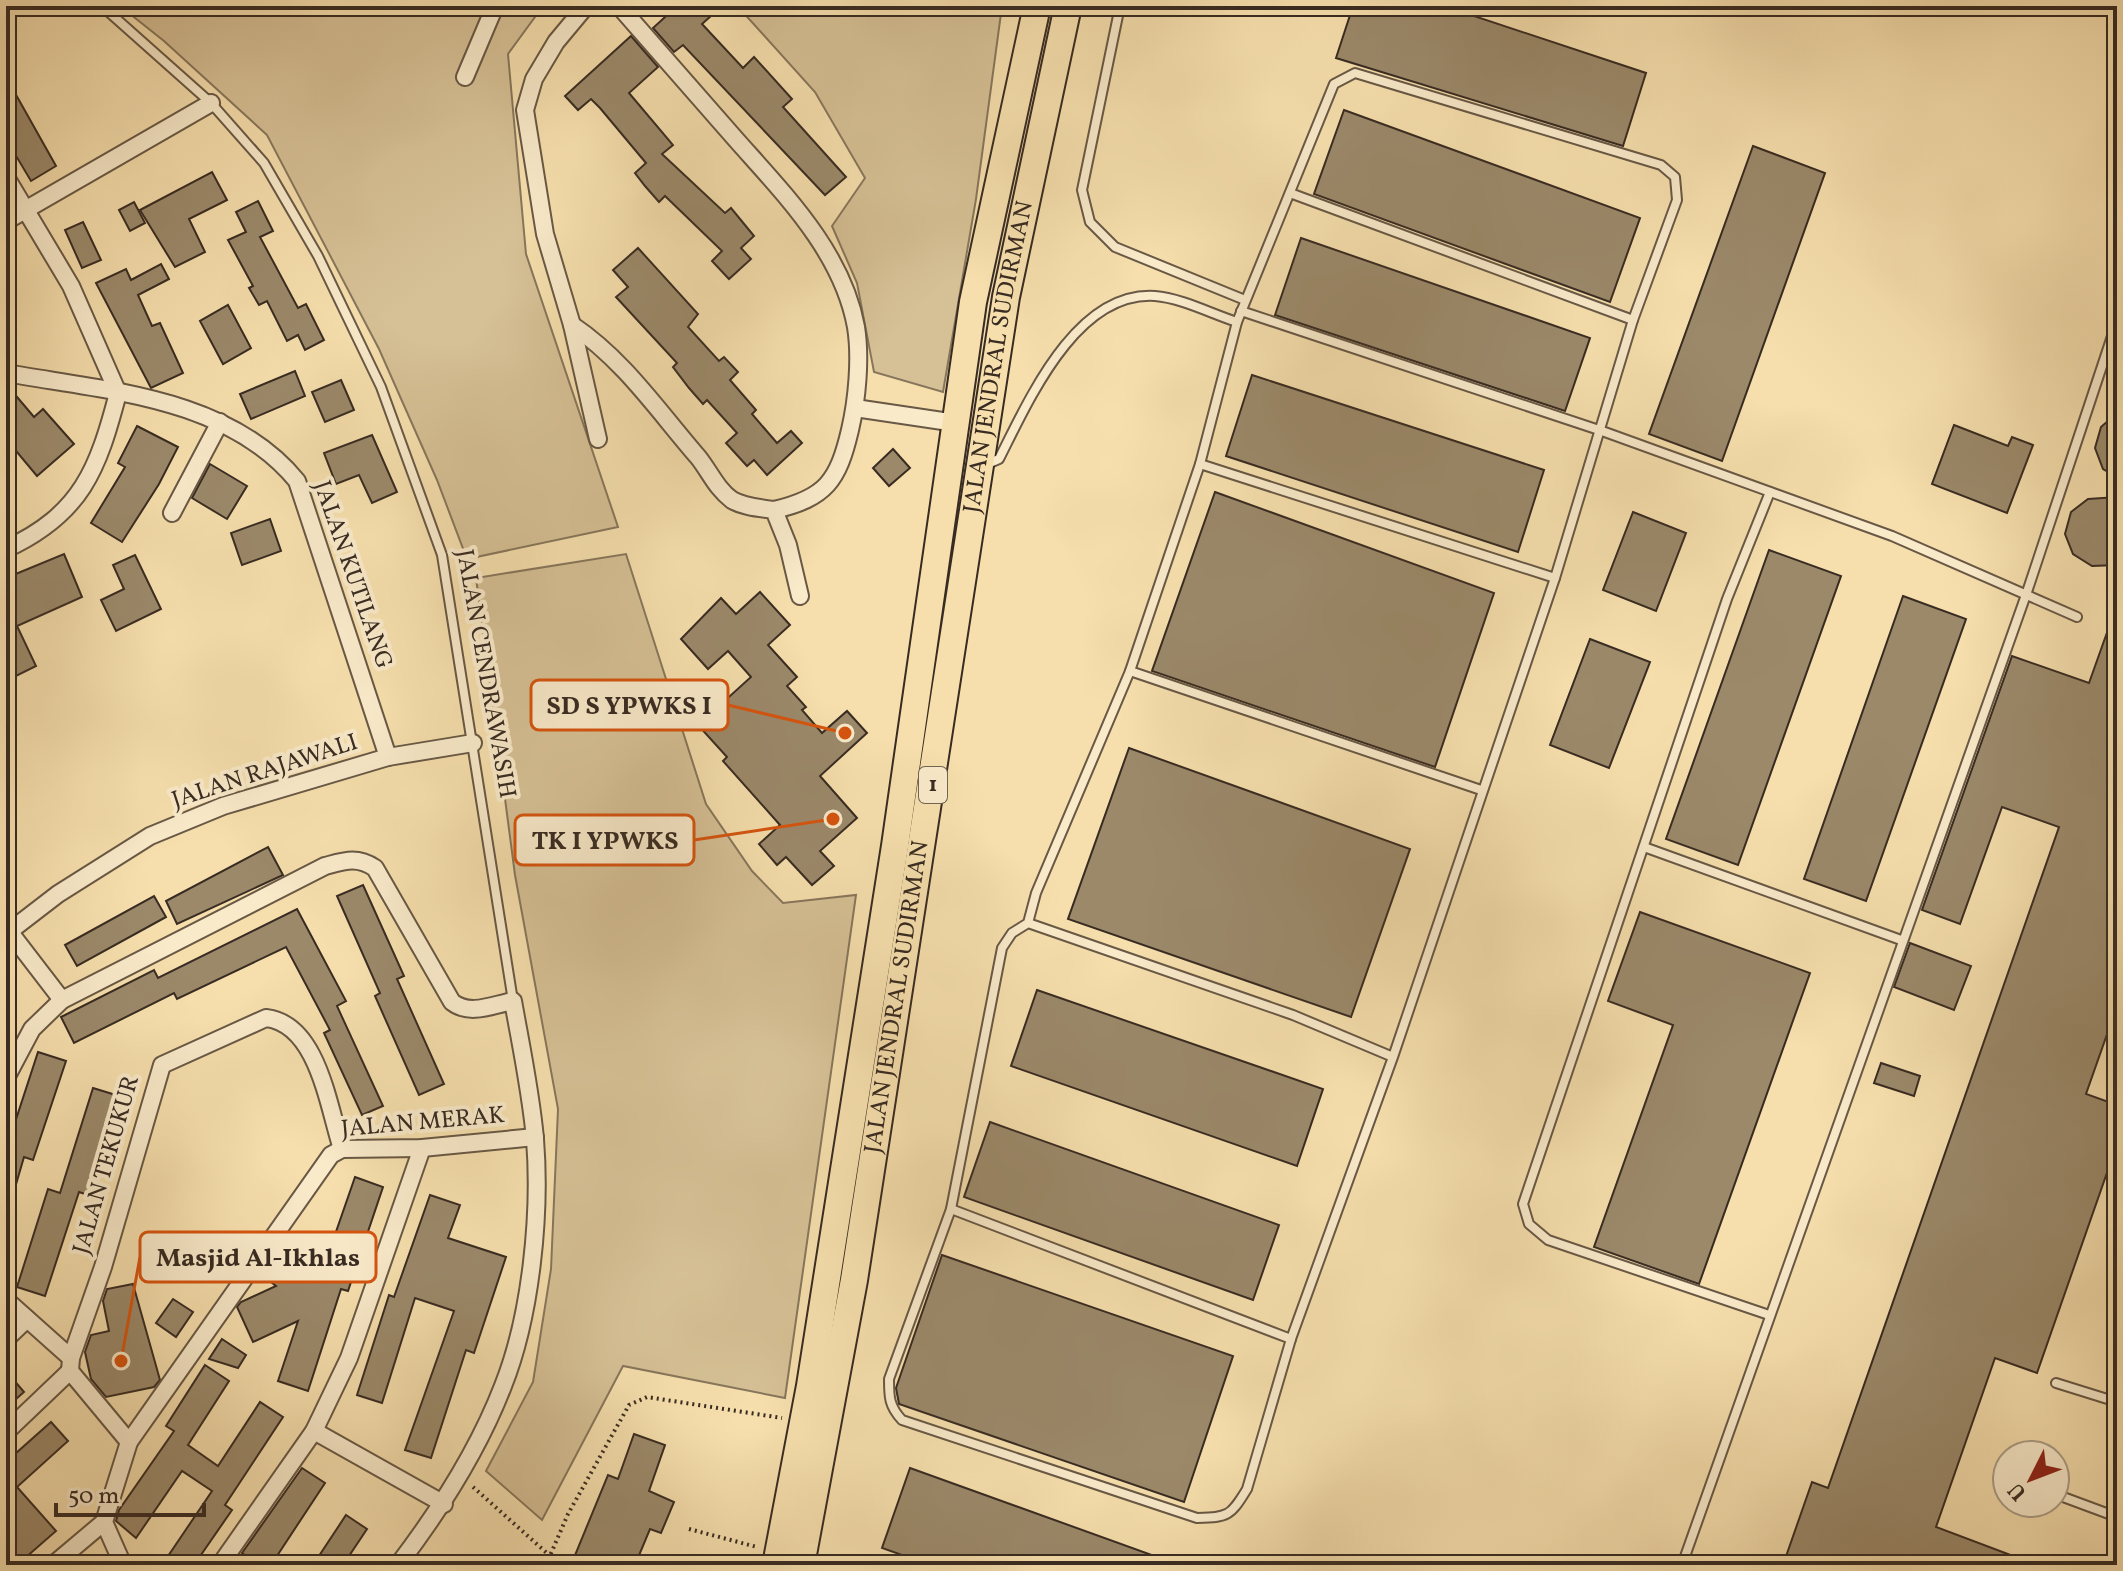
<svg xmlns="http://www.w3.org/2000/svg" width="2123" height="1571" font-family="Vollkorn,serif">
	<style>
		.green { fill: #d6c095; stroke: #87765c; stroke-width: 2 }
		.building { fill: #9b896a; stroke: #382b22; stroke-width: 2 }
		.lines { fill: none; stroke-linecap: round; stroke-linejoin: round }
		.service-casing { stroke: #685845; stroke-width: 12 }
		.minor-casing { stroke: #685845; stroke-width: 20 }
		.trunk-casing { stroke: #382b22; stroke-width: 30 }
		.path { stroke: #382b22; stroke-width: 4; stroke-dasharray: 2 4; stroke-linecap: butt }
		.service { stroke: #f9eaca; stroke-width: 8 }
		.minor { stroke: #f9eaca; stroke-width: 16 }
		.trunk { stroke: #f6dfad; stroke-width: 26 }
		.labels { text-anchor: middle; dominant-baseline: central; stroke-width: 8; stroke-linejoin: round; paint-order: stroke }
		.shield { fill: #f9eaca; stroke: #726454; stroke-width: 2 }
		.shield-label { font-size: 22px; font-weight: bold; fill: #382b22 }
		.street-label { font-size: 24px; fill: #382b22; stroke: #f9eaca }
		.leader { fill: none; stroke: #d6540e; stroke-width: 3 }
		.callout-dot { fill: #d6540e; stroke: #f9eaca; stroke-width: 3 }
		.callout { fill: #f9eaca; stroke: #d6540e; stroke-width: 3 }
		.callout-label { font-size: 26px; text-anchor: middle; font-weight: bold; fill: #382b22 }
	</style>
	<rect width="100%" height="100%" fill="#f6dfad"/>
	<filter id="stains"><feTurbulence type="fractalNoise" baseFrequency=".0025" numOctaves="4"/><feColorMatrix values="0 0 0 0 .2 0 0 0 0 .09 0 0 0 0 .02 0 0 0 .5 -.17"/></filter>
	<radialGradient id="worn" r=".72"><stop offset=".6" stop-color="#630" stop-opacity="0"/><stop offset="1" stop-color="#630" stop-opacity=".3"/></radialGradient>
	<g class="green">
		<path d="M120 6H543L508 54 526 254 618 527 467 559 437 480 379 349 267 135 164 41Z"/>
		<path d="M743 6H1002L976 199 943 392 874 372 857 283 832 226 865 178 815 92 741 10Z"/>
		<path d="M626 554 706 804 752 871 783 903 856 895 785 1398 623 1366 542 1520 486 1471 533 1382 551 1269 558 1109 515 875 476 578Z"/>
	</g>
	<g class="building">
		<path d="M677 6H722L702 24 743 68 754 57 792 99 783 107 846 177 825 195 683 45 674 52 653 28Z"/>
		<path d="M1353 6H1444L1646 73 1623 146 1336 58Z"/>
		<path d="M631 36 658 67 629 93 673 145 662 154 725 213 731 208 754 236 741 248 751 259 729 279 712 261 722 251 665 196 659 202 645 186 635 173 646 163 600 108 591 99 578 110 565 96Z"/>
		<path d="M6 77 56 166 31 181 6 139Z"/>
		<path d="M1344 110 1640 218 1610 302 1314 194Z"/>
		<path d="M1753 146 1825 173 1722 461 1649 434Z"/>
		<path d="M212 172 227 200 189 219 205 252 175 267 140 210Z"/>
		<path d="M258 201 273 231 260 237 298 308 306 304 324 340 305 350 298 335 287 341 267 301 259 305 249 288 253 286 228 240 246 232 236 212Z"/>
		<path d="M134 202 145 223 130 231 119 210Z"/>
		<path d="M83 222 101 260 82 268 65 230Z"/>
		<path d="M1301 238 1590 338 1565 411 1275 315Z"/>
		<path d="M638 248 698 314 688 327 719 361 724 357 738 372 730 380 756 410 752 414 777 443 791 431 802 443 767 475 754 460 747 466 726 443 737 433 707 400 703 404 689 388 673 367 677 363 616 297 628 287 613 270Z"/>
		<path d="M161 264 169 279 138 295 152 326 160 323 183 373 151 388 96 283 126 269 131 280Z"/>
		<path d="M228 305 251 348 223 364 200 321Z"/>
		<path d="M295 371 305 396 251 419 240 394Z"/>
		<path d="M1252 375 1544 470 1518 552 1226 456Z"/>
		<path d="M341 380 354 410 325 422 312 392Z"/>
		<path d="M6 384 34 417 43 409 74 444 37 476 6 439Z"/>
		<path d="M2117 413V477L2103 469 2095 448 2101 427Z"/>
		<path d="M1954 425 2008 446 2012 437 2033 445 2007 513 1932 484Z"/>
		<path d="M137 426 178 447 159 484 122 542 91 523 125 467 118 463Z"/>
		<path d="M372 435 397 492 372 503 359 475 336 484 324 453Z"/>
		<path d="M893 449 910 468 889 486 873 468Z"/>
		<path d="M210 464 247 486 227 519 192 498Z"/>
		<path d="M1215 492 1494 593 1435 767 1152 671Z"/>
		<path d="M2117 497V565L2092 566 2073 554 2065 534 2071 512 2088 499Z"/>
		<path d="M1633 512 1686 533 1656 611 1603 590Z"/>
		<path d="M270 519 281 551 242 565 231 533Z"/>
		<path d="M1769 550 1841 576 1738 865 1666 839Z"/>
		<path d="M64 554 82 597 17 626 36 666 6 681V578Z"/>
		<path d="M135 555 161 609 116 631 101 600 124 589 113 565Z"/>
		<path d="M760 592 790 625 768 645 797 677 787 686 806 707 802 710 822 733 847 711 867 733 820 776 857 818 820 851 834 866 812 885 786 857 777 865 759 844 780 825 723 761 727 757 698 725 751 677 728 651 708 669 681 639 721 598 736 614Z"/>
		<path d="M1903 596 1966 619 1866 901 1804 879Z"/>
		<path d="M2115 610 2117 1006 2086 1094 2117 1105V1144L2037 1373 1995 1358 1936 1527 2037 1565H1783L1812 1482 1828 1488 2059 827 2002 807 1960 924 1922 910 2012 656 2089 683Z"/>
		<path d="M1590 639 1650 662 1609 768 1550 745Z"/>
		<path d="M1129 748 1410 849 1351 1017 1068 919Z"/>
		<path d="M268 847 283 875 177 924 166 901Z"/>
		<path d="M363 885 404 976 397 979 444 1084 419 1095 375 996 380 993 337 896Z"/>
		<path d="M154 896 166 917 77 966 65 945Z"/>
		<path d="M297 909 346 1001 337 1006 383 1106 362 1115 324 1033 330 1030 286 947 177 999 174 993 74 1043 61 1017 154 970 158 978Z"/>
		<path d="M1640 912 1810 973 1699 1284 1594 1247 1673 1025 1608 1001Z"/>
		<path d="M1910 943 1971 966 1954 1010 1894 987Z"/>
		<path d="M1037 990 1323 1089 1297 1166 1011 1066Z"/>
		<path d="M38 1052 66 1061 33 1160 24 1157 10 1205H6V1150Z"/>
		<path d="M1881 1063 1920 1076 1914 1096 1874 1083Z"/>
		<path d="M93 1088 119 1096 88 1195 79 1192 45 1296 17 1287 48 1189 60 1193Z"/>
		<path d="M990 1122 1279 1225 1253 1300 964 1197Z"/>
		<path d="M355 1177 383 1187 348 1291 341 1289 308 1391 278 1381 298 1321 253 1342 237 1307 241 1302 276 1286 261 1274 282 1243 321 1275Z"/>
		<path d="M430 1195 460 1205 448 1238 506 1257 474 1353 466 1350 431 1458 405 1450 454 1311 415 1298 382 1403 357 1395 389 1295 394 1297Z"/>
		<path d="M942 1255 1233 1356 1184 1502 899 1404 896 1388Z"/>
		<path d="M133 1284 160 1380 154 1387 106 1397 91 1379 85 1352 91 1335 109 1331 103 1301 107 1289Z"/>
		<path d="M173 1299 193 1312 176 1337 156 1323Z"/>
		<path d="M222 1339 246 1355 238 1368 209 1359Z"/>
		<path d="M205 1365 229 1381 188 1445 218 1466 260 1402 283 1417 225 1505 232 1510 194 1565H162L212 1491 182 1471 136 1538 116 1521 119 1510 174 1431 166 1426Z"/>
		<path d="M6 1371 24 1392 6 1408Z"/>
		<path d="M51 1422 68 1441 17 1487 56 1531 17 1565H6V1462Z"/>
		<path d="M634 1434 665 1445 649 1491 674 1502 661 1533 650 1529 635 1565H571L608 1475 618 1479Z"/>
		<path d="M302 1468 325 1483 271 1565H244L249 1558 242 1553Z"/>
		<path d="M910 1468 1174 1563 1173 1565H930L882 1548Z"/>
		<path d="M346 1515 367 1529 343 1565H313Z"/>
	</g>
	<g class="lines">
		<g class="service-casing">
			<g id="service">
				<path d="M102 6 211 103 264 163 318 256 381 387 442 555 513 1001"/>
				<path d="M1120 6 1082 190 1090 222 1115 247 1245 300"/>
				<path d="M1290 193 1633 320"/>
				<path d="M1241 311 1602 431 1892 536 2077 617"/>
				<path d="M1200 464 1555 578"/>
				<path d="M985 465 999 459C1029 400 1076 291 1155 296 1181 298 1212 314 1237 322"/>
				<path d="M1130 671 1481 790"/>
				<path d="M1644 847 1901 940"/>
				<path d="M1028 923 1036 893 1130 671 1200 464 1237 322 1334 84 1355 73 1661 165 1675 177 1677 200 1633 320 1555 578 1393 1057 1291 1339 1247 1489C1230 1517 1228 1517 1197 1518L902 1420C889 1406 889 1397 889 1379L951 1209 1002 948 1012 933 1028 923 1293 1015 1393 1057"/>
				<path d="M951 1209 1291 1339"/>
				<path d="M1769 1315 1548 1240 1529 1224 1523 1204 1727 599 1770 492"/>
				<path d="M2056 1383 2117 1402"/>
				<path d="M2055 1494 2117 1517"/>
				<path d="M1682 1565 2027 592 2117 321"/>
			</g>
		</g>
		<g class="minor-casing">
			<g id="minor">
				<path d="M586 6 556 42 534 79 525 110 545 234 572 325 598 439"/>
				<path d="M619 6C657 49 694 92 732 135 781 191 842 250 856 327 861 358 857 400 850 430 838 481 826 498 774 510"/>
				<path d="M465 77 495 6"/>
				<path d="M6 177 71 286 118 393"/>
				<path d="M6 221 211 103"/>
				<path d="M572 325C624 360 658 411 698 457 710 472 716 488 732 500 744 507 760 508 774 510L788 545 800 596"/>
				<path d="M6 373C107 391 228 397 297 481L388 757"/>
				<path d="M855 408 956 423"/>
				<path d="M172 513 220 422"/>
				<path d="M6 549C82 514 98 469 118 393"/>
				<path d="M9 931 62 1000"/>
				<path d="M6 934 58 894 150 836 223 806 388 757 473 743"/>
				<path d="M6 1078 32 1029 62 1000 325 866C344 861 357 856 375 868L452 1002C470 1016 492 1005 513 1001 521 1046 531 1093 535 1139 541 1214 531 1316 503 1386 478 1451 440 1510 398 1565"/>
				<path d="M6 1300 71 1358 70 1371 129 1442 104 1522 123 1565"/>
				<path d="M6 1339 27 1319"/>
				<path d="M71 1358 103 1267 162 1065 266 1018C318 1024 328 1106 342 1149"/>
				<path d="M314 1431 444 1504"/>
				<path d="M6 1432 70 1371"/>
				<path d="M129 1442 331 1155 342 1149 422 1148 535 1137"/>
				<path d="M53 1565 104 1522"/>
				<path d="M220 1565 314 1431 349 1358 422 1148"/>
			</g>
		</g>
		<g class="trunk-casing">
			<g id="trunk">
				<path d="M776 1565 810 1386 895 846 973 302 1037 6"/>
				<path id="s1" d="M801 1565 854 1280 1006 297 1068 6"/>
			</g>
		</g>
		<g class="path">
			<path d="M473 1487 549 1555"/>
			<path d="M689 1529 757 1547"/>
			<path d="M546 1565 568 1514 629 1405 647 1397 782 1418"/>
		</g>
		<use href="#service" class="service"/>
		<use href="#minor" class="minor"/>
		<use href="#trunk" class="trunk"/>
	</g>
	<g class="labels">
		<rect class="shield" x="919" y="767" width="28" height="36" rx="6"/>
		<g class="shield-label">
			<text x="933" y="785">1</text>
		</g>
		<g class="street-label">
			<text stroke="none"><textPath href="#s1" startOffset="1224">JALAN JENDRAL SUDIRMAN</textPath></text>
			<text transform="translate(352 575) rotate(71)">JALAN KUTILANG</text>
			<text transform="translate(485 674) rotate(80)">JALAN CENDRAWASIH</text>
			<text transform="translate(265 772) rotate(-18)">JALAN RAJAWALI</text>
			<text stroke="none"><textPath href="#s1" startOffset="576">JALAN JENDRAL SUDIRMAN</textPath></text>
			<text transform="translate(423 1123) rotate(-5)">JALAN MERAK</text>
			<text transform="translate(107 1165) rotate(-74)">JALAN TEKUKUR</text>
		</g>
	</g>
	<path class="leader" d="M845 733L728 705M833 819L694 840M121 1361L140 1257"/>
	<g class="callout-dot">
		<circle cx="845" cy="733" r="8"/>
		<circle cx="833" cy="819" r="8"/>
		<circle cx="121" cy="1361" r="8"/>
	</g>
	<g class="callout">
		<rect x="531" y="680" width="197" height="50" rx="8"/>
		<rect x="515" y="815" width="179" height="50" rx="8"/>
		<rect x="140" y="1232" width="236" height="50" rx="8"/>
	</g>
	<g class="callout-label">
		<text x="629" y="714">SD S YPWKS I</text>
		<text x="605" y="849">TK I YPWKS</text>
		<text x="258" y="1266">Masjid Al-Ikhlas</text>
	</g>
	<rect width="2123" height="1571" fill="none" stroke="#f6dfad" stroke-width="32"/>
	<rect x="8" y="8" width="2107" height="1555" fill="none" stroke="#382b22" stroke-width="4"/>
	<rect x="16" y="16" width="2091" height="1539" fill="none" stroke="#382b22" stroke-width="2"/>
	<g transform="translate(2031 1479) rotate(228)"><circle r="38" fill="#f9eaca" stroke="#ac9e87" stroke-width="2"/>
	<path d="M0-6L14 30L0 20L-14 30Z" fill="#8f2418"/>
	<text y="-12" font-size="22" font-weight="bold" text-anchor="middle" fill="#382b22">U</text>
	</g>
	<path d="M56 1503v12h148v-12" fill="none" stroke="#382b22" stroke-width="4"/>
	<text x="68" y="1503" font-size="24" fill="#382b22" stroke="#f9eaca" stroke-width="6" paint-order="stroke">50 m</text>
	<rect width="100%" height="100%" filter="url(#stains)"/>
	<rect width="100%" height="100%" fill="url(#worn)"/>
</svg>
